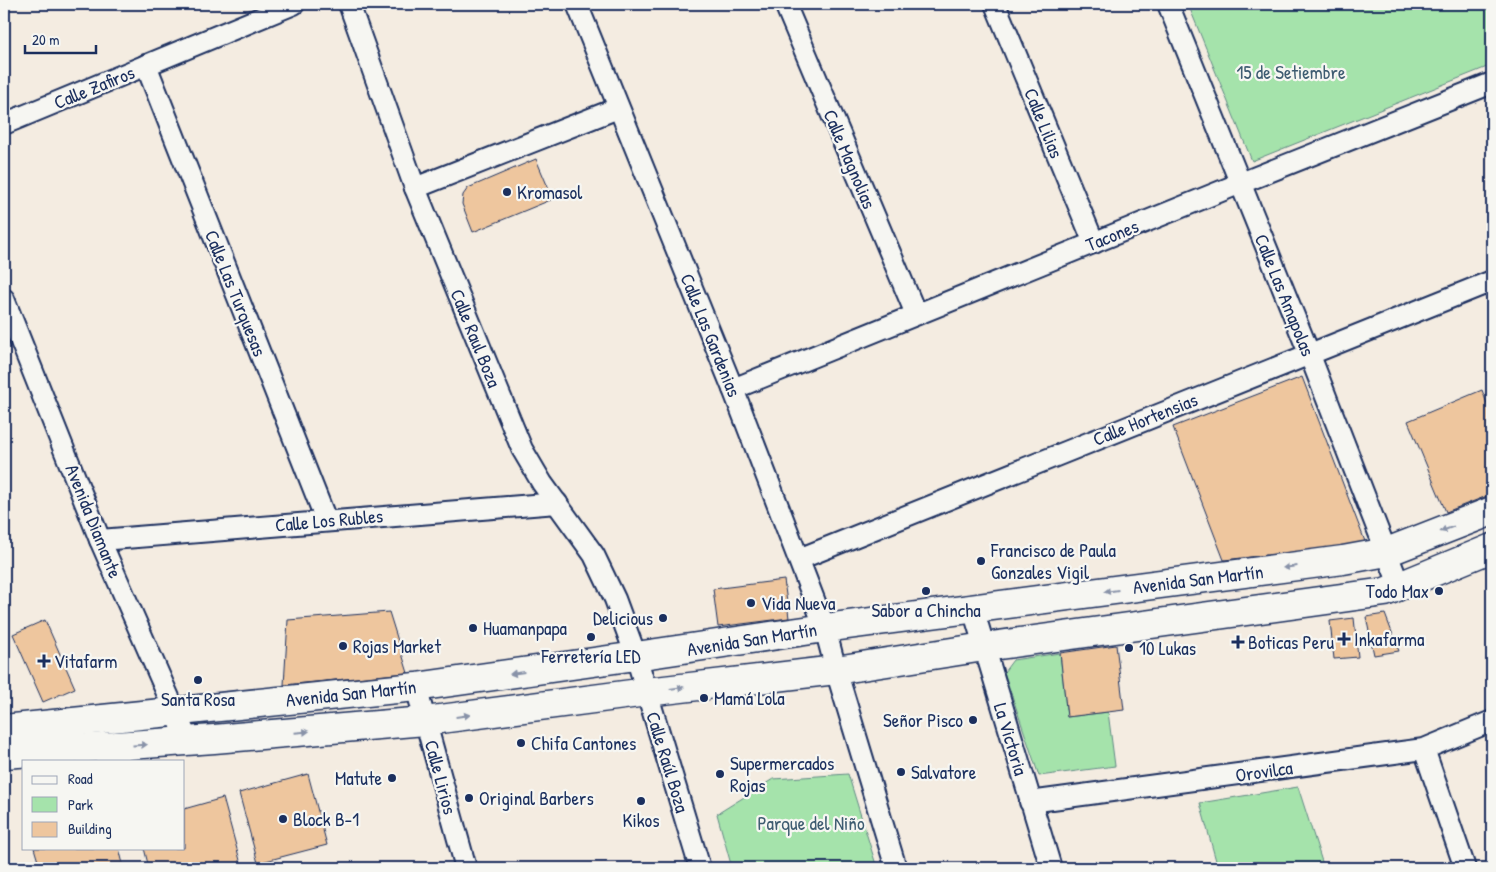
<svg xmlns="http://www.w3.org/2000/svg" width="1496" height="872" font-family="'Patrick Hand',sans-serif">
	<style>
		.green { fill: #a5e3ab; stroke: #608984 }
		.building { fill: #eec69e; stroke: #1b2f5e }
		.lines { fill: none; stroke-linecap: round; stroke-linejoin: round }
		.minor-casing { stroke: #1b2f5e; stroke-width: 24 }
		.secondary-casing { stroke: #1b2f5e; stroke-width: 31 }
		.minor { stroke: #f6f6f2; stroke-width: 20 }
		.secondary { stroke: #f6f6f2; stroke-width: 28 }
		.oneway { fill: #8892a8 }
		.poi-dot { fill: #1b2f5e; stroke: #f6f6f2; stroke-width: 2 }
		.labels { text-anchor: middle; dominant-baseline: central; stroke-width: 4.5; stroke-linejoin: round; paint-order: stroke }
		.park-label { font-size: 19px; fill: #3e5c71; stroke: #f6f6f2 }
		.street-label { font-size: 19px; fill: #1b2f5e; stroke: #f6f6f2 }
		.poi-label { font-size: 19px; fill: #1b2f5e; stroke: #f6f6f2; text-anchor: start }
	</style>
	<rect width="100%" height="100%" fill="#f4ece1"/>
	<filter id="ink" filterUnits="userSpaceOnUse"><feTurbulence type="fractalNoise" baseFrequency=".02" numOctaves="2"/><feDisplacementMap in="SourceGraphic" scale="10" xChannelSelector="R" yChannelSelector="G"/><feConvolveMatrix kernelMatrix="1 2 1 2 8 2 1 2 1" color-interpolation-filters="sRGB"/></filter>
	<g filter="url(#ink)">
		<g class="green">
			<path d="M1188 4H1492V65L1252 161Z"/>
			<path d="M1060 653 1067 717 1108 712 1115 766 1039 776 1004 672 1013 660Z"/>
			<path d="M848 774 877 868H732L717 814 773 779Z"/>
			<path d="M1298 787 1324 868H1218L1200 803Z"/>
		</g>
		<g class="building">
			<path d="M536 159 553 199 473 232 462 204 463 195 468 188Z"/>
			<path d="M1302 377 1366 544 1224 560 1173 427Z"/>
			<path d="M1482 390 1492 417V494L1446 512 1408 421Z"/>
			<path d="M784 580 789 618 718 627 713 589Z"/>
			<path d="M389 612 408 673 284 685 288 620Z"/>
			<path d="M1385 614 1399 651 1374 655 1366 617Z"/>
			<path d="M1354 618 1358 657 1334 659 1330 621Z"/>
			<path d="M45 620 75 688 43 702 13 634Z"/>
			<path d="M1116 645 1124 710 1067 717 1060 653Z"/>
			<path d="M308 774 327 845 258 863 239 793Z"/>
			<path d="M223 798 241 864 225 868H149L144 848H184V809Z"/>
			<path d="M34 848H119L124 868H40Z"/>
			<path d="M329 863 331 868H309Z"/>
		</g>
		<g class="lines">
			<g class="minor-casing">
				<g id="minor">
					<path d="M349 4 415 188 522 449 542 483 594 555 615 599 636 656 700 868"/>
					<path d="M577 4 733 389 825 628 836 670 896 868"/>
					<path d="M785 4 916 314"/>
					<path d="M995 4 1094 243"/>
					<path d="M1168 4 1309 353 1400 587"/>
					<path d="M146 65 326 520"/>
					<path d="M4 124 294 4"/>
					<path d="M415 188 618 108"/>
					<path d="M4 299 100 540 188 741"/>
					<path d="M733 389 1241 183 1492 83"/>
					<path d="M100 540 557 503"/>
					<path d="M799 559 1492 281"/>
					<path d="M973 609 1051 868"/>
					<path d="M416 687 466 868"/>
					<path d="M1424 749 1465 868"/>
					<path d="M1030 802 1424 749 1492 721"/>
				</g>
			</g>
			<g class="secondary-casing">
				<g id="secondary">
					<path d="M4 729 416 687 636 656 825 628 1343 560 1387 552 1492 511"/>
					<path d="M4 754 214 739 425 721 647 692 836 670 984 647 1385 592 1492 548"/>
				</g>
			</g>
			<use href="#minor" class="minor"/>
			<use href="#secondary" class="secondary"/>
		</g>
		<defs><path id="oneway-solid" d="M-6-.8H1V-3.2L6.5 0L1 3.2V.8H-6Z" transform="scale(1.25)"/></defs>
		<g class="oneway">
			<use href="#oneway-solid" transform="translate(1447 529) rotate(159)"/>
			<use href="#oneway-solid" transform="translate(1290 567) rotate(173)"/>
			<use href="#oneway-solid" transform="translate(1111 591) rotate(173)"/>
			<use href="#oneway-solid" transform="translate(517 673) rotate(172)"/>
			<use href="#oneway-solid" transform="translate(677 688) rotate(-7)"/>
			<use href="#oneway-solid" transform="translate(463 716) rotate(-8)"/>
			<use href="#oneway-solid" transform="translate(302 732) rotate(-5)"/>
			<use href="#oneway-solid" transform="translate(140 745) rotate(-4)"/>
		</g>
	</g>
	<g class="poi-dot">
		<circle cx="507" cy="192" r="5"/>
		<circle cx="981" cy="561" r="5"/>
		<circle cx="926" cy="591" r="5"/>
		<circle cx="1439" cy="591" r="5"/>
		<circle cx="751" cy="603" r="5"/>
		<circle cx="663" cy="618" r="5"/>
		<circle cx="473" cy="628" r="5"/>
		<circle cx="591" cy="637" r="5"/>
		<path d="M1341.5 631.5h5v5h5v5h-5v5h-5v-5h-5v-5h5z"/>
		<path d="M1235.5 634.5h5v5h5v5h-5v5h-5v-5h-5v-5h5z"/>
		<circle cx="343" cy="646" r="5"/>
		<circle cx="1129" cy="648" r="5"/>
		<path d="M41.5 653.5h5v5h5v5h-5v5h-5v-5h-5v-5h5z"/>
		<circle cx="198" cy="680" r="5"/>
		<circle cx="704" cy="698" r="5"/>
		<circle cx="973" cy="720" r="5"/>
		<circle cx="521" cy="743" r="5"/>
		<circle cx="901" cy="772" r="5"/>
		<circle cx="720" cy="774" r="5"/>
		<circle cx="392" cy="778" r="5"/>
		<circle cx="469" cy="798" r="5"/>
		<circle cx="641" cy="801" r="5"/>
		<circle cx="283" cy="819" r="5"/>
	</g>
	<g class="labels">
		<g class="park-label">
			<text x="1291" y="72">15 de Setiembre</text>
			<text x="811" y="823">Parque del Niño</text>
		</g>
		<g class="street-label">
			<text transform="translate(94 87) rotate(-22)">Calle Zafiros</text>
			<text transform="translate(1044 123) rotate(68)">Calle Lilias</text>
			<text transform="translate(850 159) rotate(67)">Calle Magnolias</text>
			<text transform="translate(1112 235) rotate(-22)">Tacones</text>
			<text transform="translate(236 293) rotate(68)">Calle Las Turquesas</text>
			<text transform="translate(1285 295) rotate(68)">Calle Las Amapolas</text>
			<text transform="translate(711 335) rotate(68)">Calle Las Gardenias</text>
			<text transform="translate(476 338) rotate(68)">Calle Raul Boza</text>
			<text transform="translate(1145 419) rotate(-22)">Calle Hortensias</text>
			<text transform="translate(329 520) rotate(-5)">Calle Los Rubles</text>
			<text transform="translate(94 521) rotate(68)">Avenida Diamante</text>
			<text transform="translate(1198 579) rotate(-7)">Avenida San Martín</text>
			<text transform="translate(752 639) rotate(-9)">Avenida San Martín</text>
			<text transform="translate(351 693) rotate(-6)">Avenida San Martín</text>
			<text transform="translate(1011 739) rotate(73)">La Victoria</text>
			<text transform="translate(668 762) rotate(73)">Calle Raúl Boza</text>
			<text transform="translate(1264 771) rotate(-8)">Orovilca</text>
			<text transform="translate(441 777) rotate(75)">Calle Lirios</text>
		</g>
		<g class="poi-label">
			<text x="517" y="192">Kromasol</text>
			<text x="991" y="550">Francisco de Paula<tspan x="991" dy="22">Gonzales Vigil</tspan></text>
			<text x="1429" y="591" text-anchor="end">Todo Max</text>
			<text x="761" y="603">Vida Nueva</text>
			<text x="926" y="610" text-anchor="middle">Sabor a Chincha</text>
			<text x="653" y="618" text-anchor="end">Delicious</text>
			<text x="483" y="628">Huamanpapa</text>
			<text x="1354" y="639">Inkafarma</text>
			<text x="1248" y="642">Boticas Peru</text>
			<text x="353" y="646">Rojas Market</text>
			<text x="1139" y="648">10 Lukas</text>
			<text x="591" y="656" text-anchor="middle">Ferretería LED</text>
			<text x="54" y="661">Vitafarm</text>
			<text x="714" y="698">Mamá Lola</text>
			<text x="198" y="699" text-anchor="middle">Santa Rosa</text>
			<text x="963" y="720" text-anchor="end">Señor Pisco</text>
			<text x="531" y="743">Chifa Cantones</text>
			<text x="730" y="763">Supermercados<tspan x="730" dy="22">Rojas</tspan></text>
			<text x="911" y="772">Salvatore</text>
			<text x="382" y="778" text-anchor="end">Matute</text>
			<text x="479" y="798">Original Barbers</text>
			<text x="293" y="819">Block B-1</text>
			<text x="641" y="820" text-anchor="middle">Kikos</text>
		</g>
	</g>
	<rect width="1496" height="872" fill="none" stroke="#f6f6f2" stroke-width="20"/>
	<rect x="10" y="10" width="1476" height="852" fill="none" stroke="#1b2f5e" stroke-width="2" filter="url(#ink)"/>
	<rect x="22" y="760" width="162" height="90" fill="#f6f6f2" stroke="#9ea6b7"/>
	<rect x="32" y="776" width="25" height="8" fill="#f6f6f2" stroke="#9ea6b7"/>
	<text x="68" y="784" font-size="15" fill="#1b2f5e">Road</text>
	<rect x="32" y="797" width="25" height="15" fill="#a5e3ab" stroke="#9ea6b7"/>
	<text x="68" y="810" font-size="15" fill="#1b2f5e">Park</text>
	<rect x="32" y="822" width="25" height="15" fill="#eec69e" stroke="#9ea6b7"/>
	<text x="68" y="834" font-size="15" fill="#1b2f5e">Building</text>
	<path d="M25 45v8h71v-8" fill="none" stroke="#1b2f5e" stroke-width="2.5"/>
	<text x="32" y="45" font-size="15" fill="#1b2f5e" stroke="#f6f6f2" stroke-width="4" paint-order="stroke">20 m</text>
</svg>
